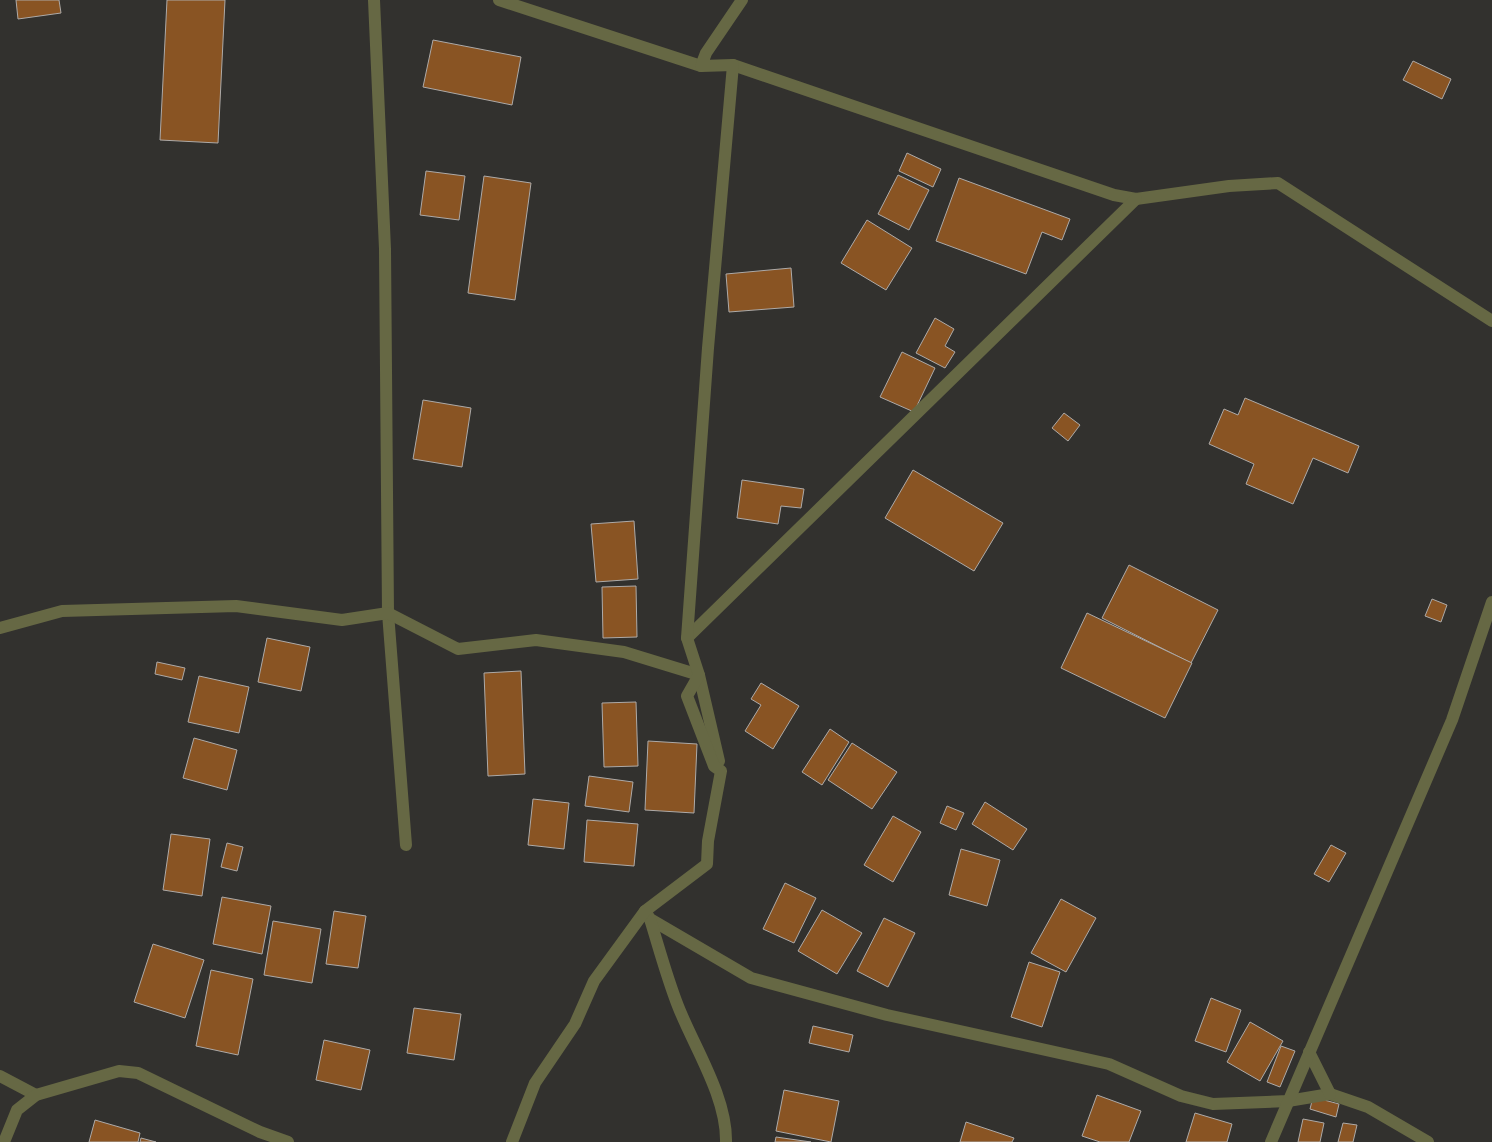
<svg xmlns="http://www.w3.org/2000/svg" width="1492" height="1142" font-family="Lato,sans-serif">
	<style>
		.building { fill: #895423; stroke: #adaaa8 }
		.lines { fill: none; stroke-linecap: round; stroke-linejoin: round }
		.minor { stroke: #666844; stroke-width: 12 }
	</style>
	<rect width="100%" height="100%" fill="#32312e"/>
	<g class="building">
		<path d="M16 0H59L61 13 18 19Z"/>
		<path d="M167 0H225L218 143 160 140Z"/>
		<path d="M433 40 521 57 512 105 423 87Z"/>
		<path d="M1413 61 1451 79 1442 99 1403 80Z"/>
		<path d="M907 153 941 169 933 187 899 171Z"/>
		<path d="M426 171 465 176 459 220 420 215Z"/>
		<path d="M898 175 929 190 909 230 878 214Z"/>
		<path d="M484 176 531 183 515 300 468 293Z"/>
		<path d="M959 178 1070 219 1062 240 1042 232 1026 274 936 241Z"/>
		<path d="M867 220 912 248 886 290 841 263Z"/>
		<path d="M791 268 794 307 729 312 726 274Z"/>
		<path d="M935 318 954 329 945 346 955 352 945 368 916 353Z"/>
		<path d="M902 352 935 368 914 412 880 397Z"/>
		<path d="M1245 398 1359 446 1348 473 1313 458 1293 504 1246 484 1254 464 1209 444 1224 409 1238 415Z"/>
		<path d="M423 400 471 408 462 467 413 459Z"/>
		<path d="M1064 413 1080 425 1068 441 1052 428Z"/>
		<path d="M913 470 1003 523 974 571 885 518Z"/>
		<path d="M742 480 804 489 801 508 781 506 778 524 737 518Z"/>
		<path d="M634 521 638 579 596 582 591 524Z"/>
		<path d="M1129 565 1218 610 1191 663 1102 618Z"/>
		<path d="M636 586 637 637 603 638 602 587Z"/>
		<path d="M1432 599 1447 605 1441 622 1425 616Z"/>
		<path d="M1087 613 1192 663 1165 718 1061 668Z"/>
		<path d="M267 638 310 647 301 691 258 682Z"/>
		<path d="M157 662 185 668 182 680 155 674Z"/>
		<path d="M521 671 525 774 488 776 484 673Z"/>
		<path d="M199 676 249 687 239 733 188 722Z"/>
		<path d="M761 683 799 706 773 749 745 731 761 705 751 699Z"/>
		<path d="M636 702 638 766 604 767 602 703Z"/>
		<path d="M830 729 849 742 822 785 802 772Z"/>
		<path d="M194 738 237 750 227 790 183 778Z"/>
		<path d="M648 741 697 744 694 813 645 810Z"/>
		<path d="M852 743 897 772 872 809 828 780Z"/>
		<path d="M589 776 633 782 629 812 585 806Z"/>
		<path d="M533 799 569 803 564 849 528 845Z"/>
		<path d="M985 802 1027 829 1013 850 972 824Z"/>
		<path d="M947 806 964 813 956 830 940 823Z"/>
		<path d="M893 816 921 832 893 882 864 865Z"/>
		<path d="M587 820 638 824 634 866 584 862Z"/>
		<path d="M171 834 210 839 202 896 163 890Z"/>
		<path d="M227 843 243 847 237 871 221 867Z"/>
		<path d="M1331 845 1346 853 1329 882 1314 874Z"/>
		<path d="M961 849 1000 860 987 906 949 895Z"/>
		<path d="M785 883 816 898 794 943 763 929Z"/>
		<path d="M222 897 271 906 262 954 213 944Z"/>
		<path d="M1061 899 1096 918 1066 972 1031 953Z"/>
		<path d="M822 910 862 933 837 974 798 951Z"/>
		<path d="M334 911 366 916 358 968 326 964Z"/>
		<path d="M884 918 915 933 888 987 857 971Z"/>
		<path d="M273 921 321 929 312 983 264 975Z"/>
		<path d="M153 944 204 960 185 1018 134 1002Z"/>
		<path d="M1029 962 1060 972 1042 1027 1011 1017Z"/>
		<path d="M211 970 253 979 238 1055 196 1046Z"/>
		<path d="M1211 998 1241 1010 1226 1052 1195 1041Z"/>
		<path d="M414 1008 461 1014 454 1060 407 1053Z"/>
		<path d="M1250 1022 1283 1041 1260 1081 1227 1062Z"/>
		<path d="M813 1026 853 1035 849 1052 809 1043Z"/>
		<path d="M324 1040 370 1050 361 1090 316 1080Z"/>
		<path d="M1281 1046 1295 1051 1280 1087 1267 1082Z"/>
		<path d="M784 1090 839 1101 831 1142 776 1131Z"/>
		<path d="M1097 1095 1141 1111 1129 1142H1100L1082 1136Z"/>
		<path d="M1313 1097 1339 1104 1336 1117 1310 1109Z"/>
		<path d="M1195 1113 1232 1124 1227 1142H1186Z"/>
		<path d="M1303 1119 1324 1123 1320 1142H1298Z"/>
		<path d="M95 1120 140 1133 138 1142H89Z"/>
		<path d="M966 1122 1014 1138 1012 1142H960Z"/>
		<path d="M1343 1123 1357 1125 1353 1142H1338Z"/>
		<path d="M776 1137 811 1142H775Z"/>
		<path d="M141 1138 156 1142H140Z"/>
	</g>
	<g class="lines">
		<g class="minor">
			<path d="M374 0 385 249 388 613 406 845"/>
			<path d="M499 0 701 66"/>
			<path d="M733 65 1114 195 1136 199 1229 186 1278 183 1492 321"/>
			<path d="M0 628 62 611 236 606 342 620 388 613 458 649 536 640 624 652 699 675 719 761"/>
			<path d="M687 638 1136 199"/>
			<path d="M645 911 650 919 751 978 887 1015 1109 1064 1181 1096 1213 1104 1288 1101 1330 1094 1368 1107 1428 1142"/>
			<path d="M650 919C659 948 667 978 678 1006 694 1047 727 1097 726 1142"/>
			<path d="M1309 1052 1330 1094"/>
			<path d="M0 1076 36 1095"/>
			<path d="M4 1142 17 1110 36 1095 119 1071 138 1073 260 1132 288 1142"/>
			<path d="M512 1142 535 1083 575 1024 594 981 645 911 707 864 708 841 721 771 714 766 687 696 699 675 687 638 708 348 733 65 701 66 706 53 742 0"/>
			<path d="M1271 1142 1452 720 1492 602"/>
		</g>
	</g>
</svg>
